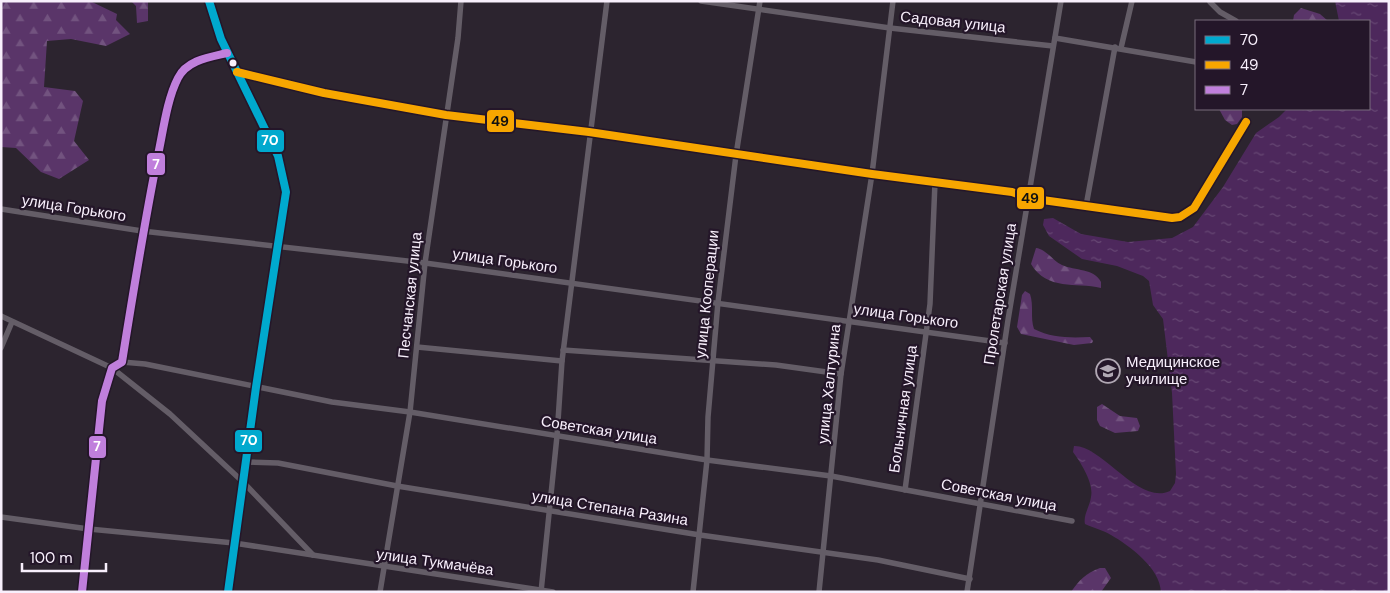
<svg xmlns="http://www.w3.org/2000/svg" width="1390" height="593" font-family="'DM Sans',sans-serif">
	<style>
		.forest { fill: url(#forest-firs) }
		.water { fill: url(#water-ripples) }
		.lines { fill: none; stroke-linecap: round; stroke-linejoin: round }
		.minor { stroke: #645d67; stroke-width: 5.5 }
		.bus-1-casing { stroke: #241629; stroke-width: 11 }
		.bus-2-casing { stroke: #241629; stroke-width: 11 }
		.bus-3-casing { stroke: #241629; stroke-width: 11 }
		.bus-1 { stroke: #00a9ce; stroke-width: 8 }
		.bus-2 { stroke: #f7a600; stroke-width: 8 }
		.bus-3 { stroke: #c07fdc; stroke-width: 8 }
		.bus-dot { fill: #f8effc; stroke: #241629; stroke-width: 2 }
		.labels { text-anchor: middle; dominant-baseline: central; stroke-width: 4.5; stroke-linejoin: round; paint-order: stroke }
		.street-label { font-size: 15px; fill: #f8effc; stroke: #241629 }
		.poi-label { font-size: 15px; fill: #f8effc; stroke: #241629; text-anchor: start }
		.line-badge { stroke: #241629; stroke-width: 2 }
		.badge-label { font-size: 14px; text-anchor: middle; font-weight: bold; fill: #fff }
		.pale-badge-label { font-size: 14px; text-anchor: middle; font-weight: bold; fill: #111 }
	</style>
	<defs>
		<pattern id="forest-firs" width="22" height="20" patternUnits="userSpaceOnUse" patternTransform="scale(1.25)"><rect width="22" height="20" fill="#5a3569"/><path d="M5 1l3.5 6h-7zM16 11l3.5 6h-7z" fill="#72537f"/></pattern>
		<pattern id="water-ripples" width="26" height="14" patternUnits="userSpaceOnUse" patternTransform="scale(1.25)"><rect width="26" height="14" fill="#4d285c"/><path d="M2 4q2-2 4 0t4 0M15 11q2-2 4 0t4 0" fill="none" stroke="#674874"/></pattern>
	</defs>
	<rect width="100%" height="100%" fill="#2c242f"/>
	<g class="forest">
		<path d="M1 1H90L117 14 116 20 130 34 106 46 71 39 47 41 44 87 75 91 83 101 74 141 89 160 59 179 41 172 16 148 1 147Z"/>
		<path d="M131 1H148V21L137 23 136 6Z"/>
		<path d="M1301 8 1320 14 1328 21H1293L1294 15Z"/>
		<path d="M1219 109H1242V117L1237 124 1232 125 1225 120Z"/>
		<path d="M1036 248C1046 249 1053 261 1062 265 1075 271 1094 268 1101 282V288C1076 282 1047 291 1031 264Z"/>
		<path d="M1025 291 1030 294C1034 306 1030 318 1034 329 1052 338 1070 338 1090 337L1093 341 1092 343 1074 345 1021 334 1017 327 1022 295Z"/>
		<path d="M1102 404 1120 416 1137 418 1140 426 1138 431 1115 433 1100 426 1097 420V407Z"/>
		<path d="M1100 568H1105L1111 578 1101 592H1071C1079 580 1086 573 1100 568Z"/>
	</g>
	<path class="water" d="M1335 1H1389V592H1161C1160 568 1130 546 1111 535 1103 530 1094 528 1085 524 1083 515 1090 506 1091 497 1094 483 1081 463 1073 452L1074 446C1102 445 1139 506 1170 491L1175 483 1176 474 1172 393 1163 319 1153 305 1149 281 1143 276 1117 266 1082 259 1049 236 1043 225 1044 219 1053 218 1081 234 1128 242 1172 238 1193 227 1223 187 1256 133 1279 117 1287 109H1369V21H1339Z"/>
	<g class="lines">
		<g class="minor">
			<path d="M209 1 221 39 278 156 286 192 256 387 228 592"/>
			<path d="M701 1 890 28 1053 46"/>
			<path d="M1210 2 1220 12 1236 21"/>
			<path d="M1055 38 1196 62"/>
			<path d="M1121 48 1132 1"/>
			<path d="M237 72 324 93 446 115 589 132 872 174 1012 192 1028 198 1172 218 1180 217 1194 208 1246 122"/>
			<path d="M1086 206 1115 47"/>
			<path d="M1 209 142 231 425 263 1005 343"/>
			<path d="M1 316 112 368 170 414 243 482 313 555"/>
			<path d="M417 347 562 361"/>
			<path d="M1 348 12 322"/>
			<path d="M563 350 776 365 841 374"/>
			<path d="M122 362 145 364 332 402 410 412 707 460 831 476 1072 521"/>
			<path d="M245 462 278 463 397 486 700 535 878 560 970 579"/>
			<path d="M905 490 930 304 935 182"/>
			<path d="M1 517 89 529 234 543 553 592"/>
			<path d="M82 592 102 401 112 368 122 362C133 293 144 224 158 155 163 132 167 99 178 78 187 60 210 57 227 53"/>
			<path d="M380 592 410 412 425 263 458 38 461 1"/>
			<path d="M541 592 557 436 562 361 607 1"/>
			<path d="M693 592 707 460 708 417 718 302 736 155 760 1"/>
			<path d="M819 592 841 374 872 174 893 1"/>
			<path d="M967 592 1008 320 1061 1"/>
		</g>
		<g class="bus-1-casing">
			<path id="bus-1" d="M209 1 221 39 278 156 286 192 256 387 228 592"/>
		</g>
		<g class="bus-2-casing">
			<path id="bus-2" d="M237 72 324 93 446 115 589 132 872 174 1012 192 1028 198 1172 218 1180 217 1194 208 1246 122"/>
		</g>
		<g class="bus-3-casing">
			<path id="bus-3" d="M82 592 102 401 112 368 122 362C133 293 144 224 158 155 163 132 167 99 178 78 187 60 210 57 227 53"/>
		</g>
		<use href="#bus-1" class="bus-1"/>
		<use href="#bus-2" class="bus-2"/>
		<use href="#bus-3" class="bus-3"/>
	</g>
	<defs>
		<g id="university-ring" transform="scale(1.25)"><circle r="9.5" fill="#241629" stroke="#b1a8b4" stroke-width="1.5"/><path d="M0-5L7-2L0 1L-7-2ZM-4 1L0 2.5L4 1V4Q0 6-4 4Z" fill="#b1a8b4"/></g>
	</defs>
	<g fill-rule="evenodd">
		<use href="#university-ring" x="1108" y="371"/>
	</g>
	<circle class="bus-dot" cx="233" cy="63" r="4.5"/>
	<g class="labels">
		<g class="street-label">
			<text transform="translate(953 22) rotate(6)">Садовая улица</text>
			<text transform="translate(74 208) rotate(9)">улица Горького</text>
			<text transform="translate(505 261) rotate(8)">улица Горького</text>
			<text transform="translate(707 294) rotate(-84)">улица Кооперации</text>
			<text transform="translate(1000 294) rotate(-81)">Пролетарская улица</text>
			<text transform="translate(410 295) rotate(-84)">Песчанская улица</text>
			<text transform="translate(906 316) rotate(8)">улица Горького</text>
			<text transform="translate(829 384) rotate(-84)">улица Халтурина</text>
			<text transform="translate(903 409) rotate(-82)">Больничная улица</text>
			<text transform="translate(599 430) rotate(9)">Советская улица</text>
			<text transform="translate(999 495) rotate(11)">Советская улица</text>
			<text transform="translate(610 508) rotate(9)">улица Степана Разина</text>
			<text transform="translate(435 562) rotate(8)">улица Тукмачёва</text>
		</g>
		<g class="poi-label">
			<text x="1126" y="362">Медицинское<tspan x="1126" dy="17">училище</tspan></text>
		</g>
	</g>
	<g class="line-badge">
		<rect x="486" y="109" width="29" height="24" rx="5" fill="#f7a600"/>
		<rect x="256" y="129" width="29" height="24" rx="5" fill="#00a9ce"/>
		<rect x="146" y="152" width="20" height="24" rx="5" fill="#c07fdc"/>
		<rect x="1016" y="186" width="29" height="24" rx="5" fill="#f7a600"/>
		<rect x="234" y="429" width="29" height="24" rx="5" fill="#00a9ce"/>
		<rect x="88" y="435" width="19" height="24" rx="5" fill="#c07fdc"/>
	</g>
	<g class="badge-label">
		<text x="270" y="145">70</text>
		<text x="156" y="169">7</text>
		<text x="249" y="445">70</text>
		<text x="97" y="451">7</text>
	</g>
	<g class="pale-badge-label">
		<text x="500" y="126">49</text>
		<text x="1030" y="203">49</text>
	</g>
	<rect width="1390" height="593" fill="none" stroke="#f8effc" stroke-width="5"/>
	<rect x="1195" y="20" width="175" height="90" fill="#241629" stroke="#796d7d"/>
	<rect x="1205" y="36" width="25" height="8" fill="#00a9ce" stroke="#796d7d"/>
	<text x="1240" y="45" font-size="15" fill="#f8effc">70</text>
	<rect x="1205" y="61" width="25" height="8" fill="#f7a600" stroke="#796d7d"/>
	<text x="1240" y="70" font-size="15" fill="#f8effc">49</text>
	<rect x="1205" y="86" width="25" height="8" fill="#c07fdc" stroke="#796d7d"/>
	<text x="1240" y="95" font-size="15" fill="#f8effc">7</text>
	<path d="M22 563v8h84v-8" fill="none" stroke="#f8effc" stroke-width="2.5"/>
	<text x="30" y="563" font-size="15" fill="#f8effc" stroke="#241629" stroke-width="4" paint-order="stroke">100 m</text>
</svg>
